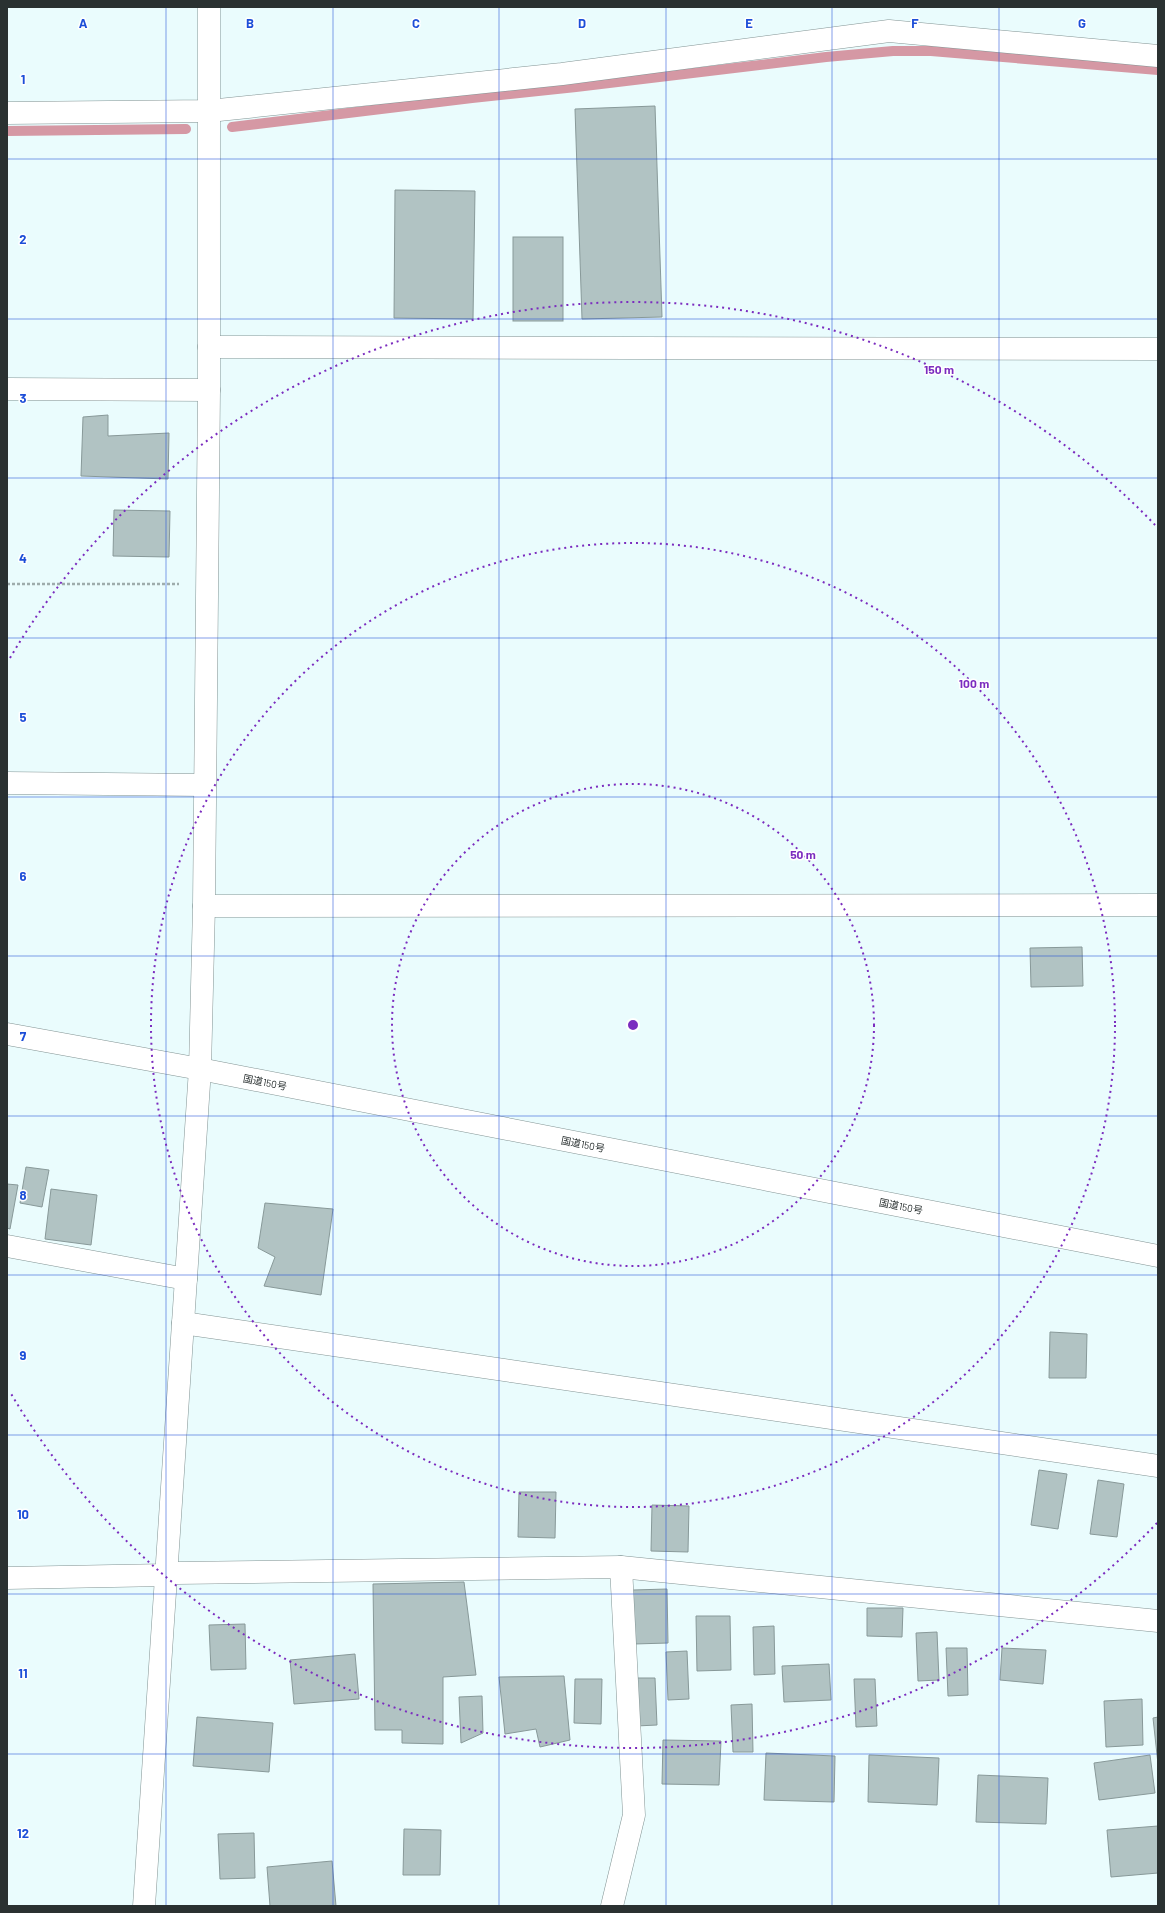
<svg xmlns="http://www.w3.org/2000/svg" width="1165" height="1913" font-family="Barlow,'Noto Sans JP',sans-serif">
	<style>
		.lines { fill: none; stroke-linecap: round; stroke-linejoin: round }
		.stream { stroke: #d598a4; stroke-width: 10 }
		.building { fill: #b1c3c3; stroke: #899 }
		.minor-casing { stroke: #839494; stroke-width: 23 }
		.highway-casing { stroke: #839494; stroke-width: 23 }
		.path { stroke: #9eacac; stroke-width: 2.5; stroke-dasharray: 3 2; stroke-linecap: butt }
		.minor { stroke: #fff; stroke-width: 22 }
		.highway { stroke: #fff; stroke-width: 22 }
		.grid { fill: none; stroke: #1d4ed8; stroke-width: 1; stroke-opacity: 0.55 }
		.ring { fill: none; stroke: #7b2cbf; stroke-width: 2; stroke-dasharray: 2 4 }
		.labels { text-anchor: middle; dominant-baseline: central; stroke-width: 3; stroke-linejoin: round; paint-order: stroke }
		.street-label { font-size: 10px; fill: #2a3131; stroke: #fff }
		.grid-label { font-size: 13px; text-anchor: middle; font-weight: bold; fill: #1d4ed8; stroke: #fff; stroke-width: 3; stroke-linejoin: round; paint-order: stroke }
		.centre { fill: #7b2cbf; stroke: #fff; stroke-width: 2 }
		.ring-label { font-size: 12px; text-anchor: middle; font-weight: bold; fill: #7b2cbf; stroke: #fff; stroke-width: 3; stroke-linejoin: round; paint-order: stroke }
	</style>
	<rect width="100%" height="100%" fill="#eafcfd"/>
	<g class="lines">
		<g class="stream">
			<path d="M232 127 472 98 576 87 826 57 893 51H931L1158 70"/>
			<path d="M7 131 186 129"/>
		</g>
	</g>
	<g class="building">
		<path d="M655 106 662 317 582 319 575 109Z"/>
		<path d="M395 190 475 191 473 319 394 318Z"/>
		<rect x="513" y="237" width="50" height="84"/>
		<path d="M108 415V436L169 433 168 479 81 476 83 417Z"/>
		<path d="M114 510 170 511 169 557 113 556Z"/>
		<path d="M1082 947 1083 986 1031 987 1030 948Z"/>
		<path d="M26 1167 49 1170 42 1207 20 1203Z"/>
		<path d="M7 1184 18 1185 10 1229 7 1228Z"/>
		<path d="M51 1189 97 1195 91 1245 45 1239Z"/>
		<path d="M265 1203 333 1209 321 1295 264 1286 275 1257 258 1248Z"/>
		<path d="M1050 1332 1087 1334 1086 1378H1049Z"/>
		<path d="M1039 1470 1067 1474 1058 1529 1031 1525Z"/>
		<path d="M1098 1480 1124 1484 1117 1537 1090 1534Z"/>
		<path d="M519 1492H556L555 1538 518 1537Z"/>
		<path d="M652 1505 689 1506 688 1552 651 1551Z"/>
		<path d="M464 1582 476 1675 443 1677V1744L402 1743V1730H375L373 1584Z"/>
		<path d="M667 1589 668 1643 634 1644 633 1590Z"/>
		<path d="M867 1608H903L902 1637 867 1636Z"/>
		<path d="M696 1616H730L731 1670 697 1671Z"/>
		<path d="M245 1624 246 1669 211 1670 209 1625Z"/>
		<path d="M774 1626 775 1674 754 1675 753 1627Z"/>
		<path d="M937 1632 939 1680 918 1681 916 1633Z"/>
		<path d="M946 1648H967L968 1695 948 1696Z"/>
		<path d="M1002 1648 1046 1650 1043 1684 1000 1680Z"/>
		<path d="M687 1651 689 1699 668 1700 666 1652Z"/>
		<path d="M355 1654 359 1699 294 1704 290 1660Z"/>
		<path d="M829 1664 831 1700 784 1702 782 1666Z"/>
		<path d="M564 1676 570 1740 540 1747 536 1729 505 1734 499 1677Z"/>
		<path d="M635 1678H655L657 1725 636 1726Z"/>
		<path d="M575 1679H602L601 1724 574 1723Z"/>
		<path d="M854 1679H875L877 1726 856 1727Z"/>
		<path d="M482 1696 483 1733 461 1743 459 1697Z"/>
		<path d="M1142 1699 1143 1745 1106 1747 1104 1701Z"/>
		<path d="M752 1704 753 1752H733L731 1705Z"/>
		<path d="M197 1717 273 1723 269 1772 193 1766Z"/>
		<path d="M1158 1717V1764L1153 1718Z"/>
		<path d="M663 1740 721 1741 719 1785 662 1784Z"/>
		<path d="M766 1753 835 1756 834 1802 764 1800Z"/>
		<path d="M869 1755 939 1758 937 1805 868 1802Z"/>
		<path d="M1150 1755 1155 1793 1099 1800 1094 1763Z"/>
		<path d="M978 1775 1048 1778 1046 1824 976 1822Z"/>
		<path d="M1158 1826V1873L1111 1877 1107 1830Z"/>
		<path d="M404 1829 441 1830 440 1875H403Z"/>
		<path d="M254 1833 255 1878 220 1879 218 1834Z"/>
		<path d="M332 1861 336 1906H270L267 1867Z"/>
	</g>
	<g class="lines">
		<g class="minor-casing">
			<g id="minor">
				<path d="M7 113 209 111 562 74 889 31 1158 56"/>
				<path d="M209 347 1158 349"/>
				<path d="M7 389 209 390"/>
				<path d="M7 783 205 785"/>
				<path d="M204 906 1158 905"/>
				<path d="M7 1246 186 1279"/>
				<path d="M183 1323 1158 1466"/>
				<path d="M7 1578 166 1575 177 1573 621 1567 1158 1621"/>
				<path d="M144 1906 200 1069 204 906 209 390V7"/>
				<path d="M612 1906 634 1815 621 1567"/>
			</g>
		</g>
		<g class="highway-casing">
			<path id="highway" d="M7 1034 200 1069 1158 1256"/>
		</g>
		<path class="path" d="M7 584H179"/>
		<use href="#minor" class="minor"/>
		<use href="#highway" class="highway"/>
	</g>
	<path class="grid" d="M166 7V1906M333 7V1906M499 7V1906M666 7V1906M832 7V1906M999 7V1906M7 159H1158M7 319H1158M7 478H1158M7 638H1158M7 797H1158M7 956H1158M7 1116H1158M7 1275H1158M7 1435H1158M7 1594H1158M7 1754H1158"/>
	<g class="ring">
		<circle cx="633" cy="1025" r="241"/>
		<circle cx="633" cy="1025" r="482"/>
		<path d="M1157 1523A723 723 0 0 1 10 1392M10 658A723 723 0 0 1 1157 527"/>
	</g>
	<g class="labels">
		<g class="street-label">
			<text transform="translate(265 1082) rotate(11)">国道150号</text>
			<text transform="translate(583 1144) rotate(11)">国道150号</text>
			<text transform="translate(901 1206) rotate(11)">国道150号</text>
		</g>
	</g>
	<g class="grid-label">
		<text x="83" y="28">A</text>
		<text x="250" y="28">B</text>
		<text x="416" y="28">C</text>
		<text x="582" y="28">D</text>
		<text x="749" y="28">E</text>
		<text x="915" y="28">F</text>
		<text x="1082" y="28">G</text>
		<text x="23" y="84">1</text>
		<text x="23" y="244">2</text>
		<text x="23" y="403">3</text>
		<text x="23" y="563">4</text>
		<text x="23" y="722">5</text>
		<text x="23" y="881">6</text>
		<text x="23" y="1041">7</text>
		<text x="23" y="1200">8</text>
		<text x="23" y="1360">9</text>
		<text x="23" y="1519">10</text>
		<text x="23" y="1678">11</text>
		<text x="23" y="1838">12</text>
	</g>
	<circle cx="633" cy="1025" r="6" class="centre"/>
	<g class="ring-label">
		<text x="939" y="374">150 m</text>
		<text x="974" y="688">100 m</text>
		<text x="803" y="859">50 m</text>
	</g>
	<rect width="1165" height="1913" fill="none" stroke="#2a3131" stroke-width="16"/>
</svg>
